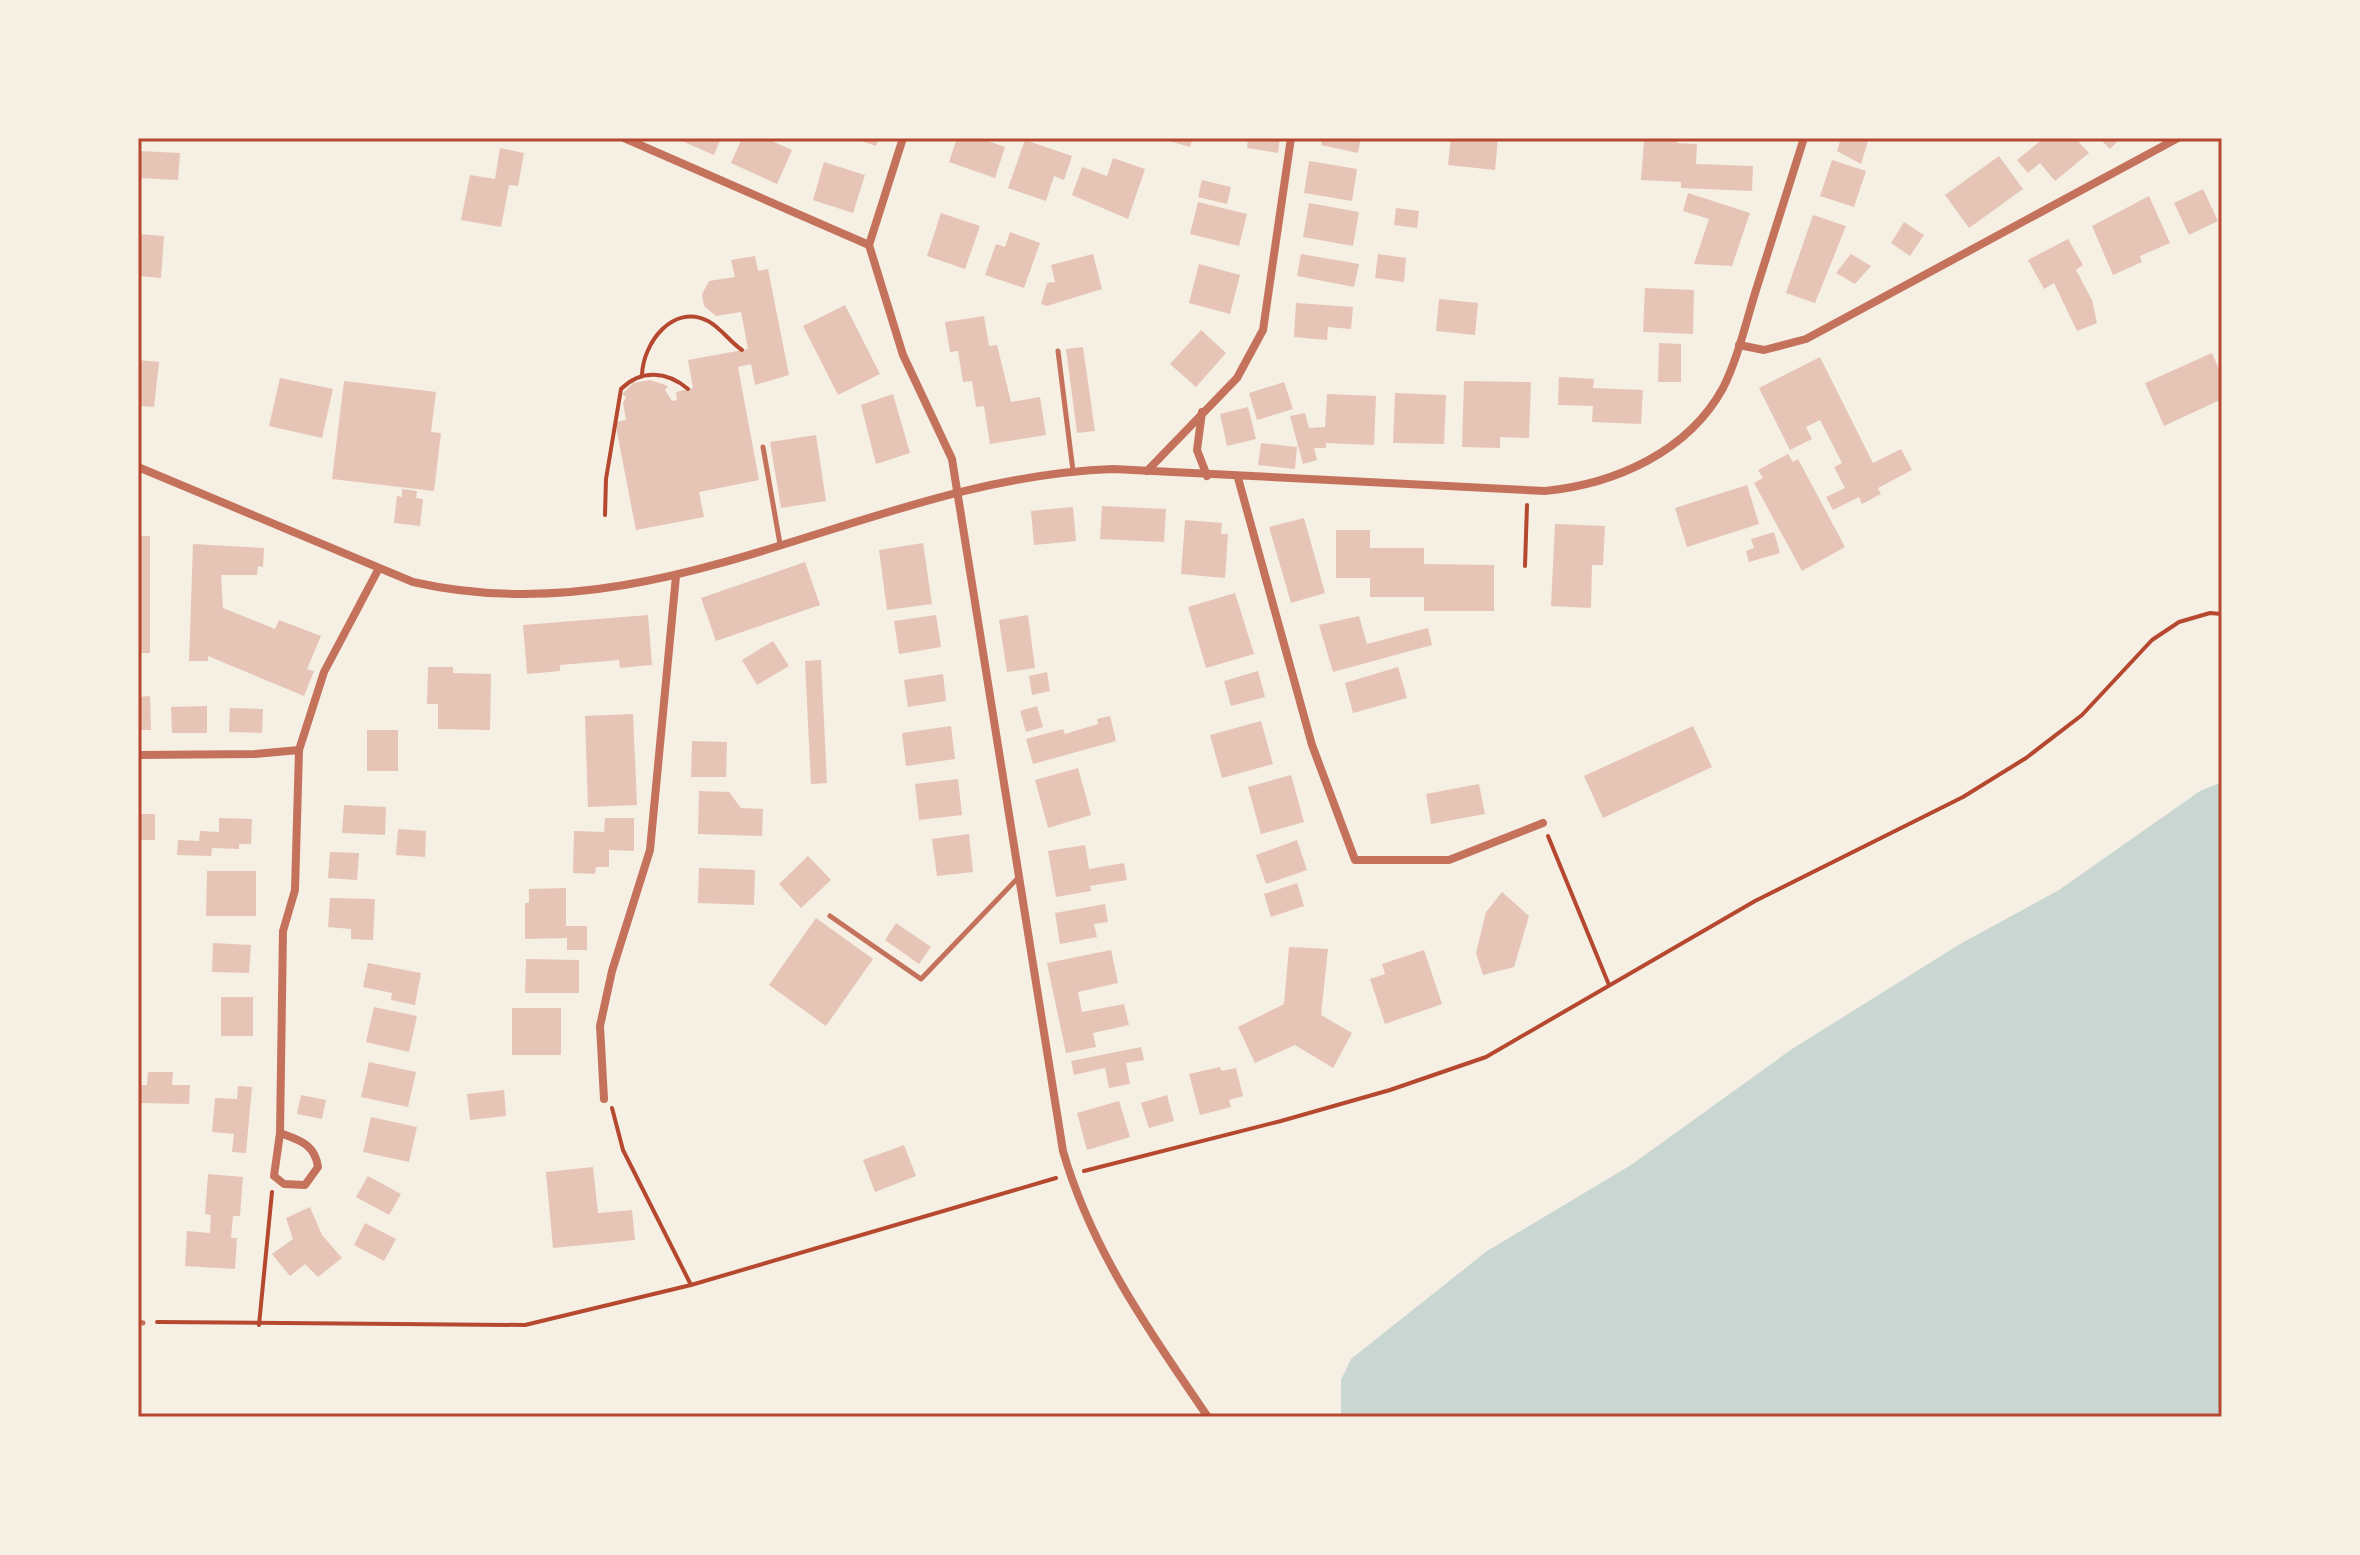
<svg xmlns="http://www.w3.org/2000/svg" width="2360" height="1555" font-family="'Public Sans',sans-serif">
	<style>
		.water { fill: #c9d6d2 }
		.building { fill: #e6c5b7 }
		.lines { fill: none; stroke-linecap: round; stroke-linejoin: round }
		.path { stroke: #b5482f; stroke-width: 4 }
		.service { stroke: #c5725c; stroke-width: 5 }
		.minor { stroke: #c5725c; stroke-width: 8 }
		.neatline { fill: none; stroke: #b5482f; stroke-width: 3 }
	</style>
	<rect width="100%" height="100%" fill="#f6efe4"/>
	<path class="water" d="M2222 782V1417H1341V1380L1351 1359 1487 1251 1631 1165 1792 1049 1960 944 2059 890 2200 791Z"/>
	<g class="building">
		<path d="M675 138H721L714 155Z"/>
		<path d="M742 138H765L792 150 777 184 731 163Z"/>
		<path d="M852 138H879L876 146Z"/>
		<path d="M957 138H979L1005 147 995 178 949 162Z"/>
		<path d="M1170 138H1193L1190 147 1169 141Z"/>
		<path d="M1248 138H1280L1278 153 1247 148Z"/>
		<path d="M1323 138H1361L1358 153 1321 145Z"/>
		<path d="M1451 138H1498L1495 170 1448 165Z"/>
		<path d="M1647 138H1677V143L1697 144 1696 164 1753 166 1752 191 1681 188V182L1641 180 1644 141Z"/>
		<path d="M1841 138H1869L1861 164 1837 151Z"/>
		<path d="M2044 138H2075L2089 153 2055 181 2040 163 2028 173 2017 160Z"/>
		<path d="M2099 138H2121L2110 149Z"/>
		<path d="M1025 140 1072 156 1064 180 1054 176 1046 201 1008 188Z"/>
		<path d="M500 148 524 153 518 186 509 185 501 227 461 220 470 175 495 179Z"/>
		<path d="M140 151 180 153 178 180 138 178Z"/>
		<path d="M1999 156 2023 189 1969 228 1945 195Z"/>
		<path d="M1113 158 1145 169 1128 219 1072 195 1082 167 1107 176Z"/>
		<path d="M1832 160 1866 171 1854 207 1820 196Z"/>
		<path d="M1309 161 1357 169 1352 201 1304 193Z"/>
		<path d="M824 162 865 175 853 213 813 200Z"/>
		<path d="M1202 180 1231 187 1227 204 1198 197Z"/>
		<path d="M2203 189 2218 221 2189 235 2174 203Z"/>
		<path d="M1688 193 1750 213 1732 266 1694 264 1709 219 1683 211Z"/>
		<path d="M2149 196 2170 243 2140 256 2142 262 2113 275 2092 226Z"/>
		<path d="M1198 202 1247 214 1239 246 1190 234Z"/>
		<path d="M1309 203 1359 212 1353 246 1303 237Z"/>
		<path d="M1396 208 1419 211 1417 228 1394 225Z"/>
		<path d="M941 213 980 226 965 269 927 256Z"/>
		<path d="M1813 215 1846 226 1815 303 1786 293Z"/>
		<path d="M1904 222 1924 235 1910 256 1891 243Z"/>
		<path d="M1010 232 1040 243 1024 288 985 275 996 244 1005 247Z"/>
		<path d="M138 234 164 236 161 278 138 276Z"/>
		<path d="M2068 239 2083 265 2076 270 2092 300 2097 323 2077 331 2054 283 2044 289 2028 260Z"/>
		<path d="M1093 254 1102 289 1047 306 1041 304 1047 283 1055 282 1051 265Z"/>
		<path d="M1301 254 1359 264 1354 287 1297 276Z"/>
		<path d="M1378 254 1406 258 1404 282 1375 278Z"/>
		<path d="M1851 254 1871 266 1855 284 1836 273Z"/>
		<path d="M755 256 758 271 768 269 789 375 755 385 751 364 738 367 759 480 699 492 704 517 636 530 615 422 626 420 623 403 626 397 622 394 633 383 650 380 668 386 665 390 672 401 677 400 676 392 693 388 688 360 748 349 741 312 716 316 704 306 702 294 709 281 735 277 731 260Z"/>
		<path d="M1199 264 1240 275 1230 314 1189 303Z"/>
		<path d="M1645 288 1694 290 1693 334 1643 332Z"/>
		<path d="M1439 299 1478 303 1475 335 1436 331Z"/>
		<path d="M1296 303 1353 307 1351 329 1328 327 1327 340 1294 337Z"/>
		<path d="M845 305 880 374 838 395 803 326Z"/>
		<path d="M984 316 989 346 997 345 1011 402 1040 397 1046 435 990 444 984 406 976 407 972 381 963 382 958 351 950 352 945 322Z"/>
		<path d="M1201 330 1226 353 1196 387 1170 364Z"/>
		<path d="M1659 343 1681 344V382H1658Z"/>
		<path d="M1083 347 1095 431 1077 433 1066 349Z"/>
		<path d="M2212 353 2222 376V399L2164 426 2145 383Z"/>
		<path d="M1820 357 1873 463 1901 449 1912 470 1878 488 1881 494 1862 504 1859 497 1833 510 1826 497 1845 488 1834 467 1842 463 1820 420 1806 427 1812 439 1790 450 1759 388Z"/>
		<path d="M138 360 159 362 154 407 138 406Z"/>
		<path d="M1559 377 1594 379 1593 388 1643 390 1641 424 1592 422 1593 406 1558 405Z"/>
		<path d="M280 378 333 389 322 438 269 426Z"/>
		<path d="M344 381 436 392 431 432 441 433 434 491 332 479Z"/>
		<path d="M1464 381 1531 382 1529 438 1500 437V448L1462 447Z"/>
		<path d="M1284 382 1293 409 1257 420 1249 393Z"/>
		<path d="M1395 393 1446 395 1444 444 1393 443Z"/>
		<path d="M893 394 910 453 876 464 861 405Z"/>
		<path d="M1327 394 1376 396 1374 445 1326 443V448H1314L1317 460 1303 464 1290 416 1305 413 1309 428 1325 427Z"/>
		<path d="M1248 407 1256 439 1227 446 1220 414Z"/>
		<path d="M816 435 826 501 781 508 770 442Z"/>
		<path d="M1261 443 1297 447 1295 469 1258 465Z"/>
		<path d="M1788 454 1793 462 1798 459 1845 547 1802 571 1754 483 1763 478 1758 470Z"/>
		<path d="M1747 485 1759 524 1687 547 1675 508Z"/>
		<path d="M402 489 417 491 416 498 423 499 420 526 394 523 397 496 402 497Z"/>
		<path d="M1102 506 1166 509 1164 542 1100 539Z"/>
		<path d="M1073 507 1076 541 1034 545 1031 511Z"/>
		<path d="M1304 518 1325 593 1291 603 1269 527Z"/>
		<path d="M1185 520 1222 523 1221 534H1228L1225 578 1181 574Z"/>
		<path d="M1555 524 1605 526 1603 565H1592L1591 608 1551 606Z"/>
		<path d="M1336 530H1370V548H1424V564L1494 565V611H1424V597H1370V578H1336Z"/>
		<path d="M1774 532 1780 553 1749 562 1746 551 1754 548 1751 539Z"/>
		<rect x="138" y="536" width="12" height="117"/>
		<path d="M923 543 932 604 887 610 879 550Z"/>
		<path d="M193 544 264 548 263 567 258 566 257 575H221L223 608 275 629 279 620 321 636 307 669 314 671 304 696 208 656V661H189Z"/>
		<path d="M805 562 820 605 716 641 701 598Z"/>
		<path d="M1235 593 1254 654 1206 668 1188 607Z"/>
		<path d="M648 615 652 665 620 668 619 660 560 665V671L527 674 523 625Z"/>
		<path d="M936 615 941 647 899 654 894 621Z"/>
		<path d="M1028 615 1035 668 1007 672 999 620Z"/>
		<path d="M1359 616 1367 644 1428 628 1432 645 1333 672 1319 625Z"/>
		<path d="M773 641 789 666 757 685 742 660Z"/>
		<path d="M821 660 827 783 811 784 805 661Z"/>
		<path d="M428 667H453V673L491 674 490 730 438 729V704H427Z"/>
		<path d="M1398 667 1407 698 1353 713 1345 683Z"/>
		<path d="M1258 671 1265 697 1231 706 1224 681Z"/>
		<path d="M1047 672 1050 691 1032 695 1029 676Z"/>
		<path d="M943 674 946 701 908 707 904 680Z"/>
		<path d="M150 696 151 730H138V697Z"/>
		<path d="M207 706V733H172L171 707Z"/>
		<path d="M1037 706 1043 727 1026 732 1020 711Z"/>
		<path d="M230 708 263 709 262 733 229 732Z"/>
		<path d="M633 714 637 805 588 807 585 716Z"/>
		<path d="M1110 716 1116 741 1033 764 1026 739 1063 729 1065 734 1098 724 1097 719Z"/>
		<path d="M1261 721 1273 764 1222 778 1210 735Z"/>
		<path d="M951 726 955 759 906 766 902 733Z"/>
		<path d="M1693 726 1712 767 1603 818 1584 776Z"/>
		<rect x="367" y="730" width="31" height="41"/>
		<path d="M692 741 727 742 726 777H691Z"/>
		<path d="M1078 768 1091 815 1048 828 1035 780Z"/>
		<path d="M1291 775 1304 822 1261 834 1248 787Z"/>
		<path d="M958 779 962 815 919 820 915 784Z"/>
		<path d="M1479 784 1485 814 1431 824 1426 794Z"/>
		<path d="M699 791 729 792 741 808 763 809 762 836 698 834Z"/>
		<path d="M344 805 386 807 385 835 342 833Z"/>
		<rect x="138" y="814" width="17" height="26"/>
		<path d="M219 818 252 819 251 844H239V849L212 848 211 856 177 855 178 840 199 841 200 831 219 832Z"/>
		<path d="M605 818H634V851L609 850V867H596L595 874 573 873 574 831 604 832Z"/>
		<path d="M398 829 426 831 425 857 396 855Z"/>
		<path d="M969 834 973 872 937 876 932 839Z"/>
		<path d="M1297 840 1307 870 1266 884 1256 855Z"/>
		<path d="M1085 845 1089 869 1124 863 1127 880 1090 886 1091 891 1056 897 1048 851Z"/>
		<path d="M330 852 359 853 357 880 328 878Z"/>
		<path d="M808 856 831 880 801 908 779 884Z"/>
		<path d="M699 868 755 870 754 905 698 903Z"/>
		<path d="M207 871H256V916H206Z"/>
		<path d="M1297 883 1304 906 1271 917 1264 894Z"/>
		<path d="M566 888V926H587V950H567V938L525 939V903H529V889Z"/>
		<path d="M1502 892 1529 916 1514 967 1483 975 1476 953 1486 912Z"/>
		<path d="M330 898 375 899 373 940 351 939V929L328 927Z"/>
		<path d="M1105 904 1108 922 1094 924 1097 937 1060 944 1055 913Z"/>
		<path d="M816 918 873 959 826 1026 769 985Z"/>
		<path d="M896 923 931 947 919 964 885 940Z"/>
		<path d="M213 943 251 945 249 973 212 972Z"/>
		<path d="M1289 947 1328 949 1321 1015 1352 1033 1333 1068 1295 1045 1255 1063 1238 1027 1284 1004Z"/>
		<path d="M1111 950 1118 983 1078 992 1082 1012 1124 1004 1129 1025 1093 1033 1096 1047 1066 1053 1047 963Z"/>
		<path d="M1424 950 1442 1004 1385 1024 1370 979 1385 974 1382 964Z"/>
		<path d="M526 959 579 960V993H525Z"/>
		<path d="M368 963 421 973 415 1005 391 1000 392 993 363 987Z"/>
		<rect x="221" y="997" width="32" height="39"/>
		<path d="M374 1007 417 1016 409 1052 366 1042Z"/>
		<rect x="512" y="1008" width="49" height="47"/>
		<path d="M1141 1047 1144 1060 1126 1063 1130 1084 1109 1088 1105 1068 1074 1075 1071 1061Z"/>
		<path d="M369 1062 416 1072 408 1107 361 1097Z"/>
		<path d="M1220 1067 1222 1071 1236 1068 1243 1096 1229 1100 1231 1107 1200 1115 1189 1074Z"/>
		<path d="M148 1072H173L172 1085H190L189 1104 138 1103V1085H147Z"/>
		<path d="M238 1086 252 1087 246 1153 232 1152 234 1134 212 1132 215 1098 237 1099Z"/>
		<path d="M504 1090 506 1116 470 1120 467 1094Z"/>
		<path d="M301 1095 326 1100 322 1119 297 1114Z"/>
		<path d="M1167 1095 1174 1121 1149 1128 1141 1103Z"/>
		<path d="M1119 1101 1130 1137 1087 1150 1077 1113Z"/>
		<path d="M371 1117 417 1127 409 1162 363 1152Z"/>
		<path d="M904 1145 916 1176 875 1192 863 1160Z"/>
		<path d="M593 1167 598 1213 632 1210 635 1240 553 1248 546 1172Z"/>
		<path d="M208 1174 243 1177 240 1216H233L231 1238H237L235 1269 185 1266 187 1231 210 1233 211 1215 205 1214Z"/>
		<path d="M368 1176 401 1194 389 1215 356 1197Z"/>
		<path d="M310 1207 322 1235 342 1258 318 1277 305 1264 290 1276 272 1254 293 1239 286 1218Z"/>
		<path d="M365 1223 396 1239 384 1261 354 1245Z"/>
	</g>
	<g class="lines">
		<g class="path">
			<path d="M642 375C643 343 673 303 708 321 721 328 730 342 742 350"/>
			<path d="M605 515 606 479 621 389C641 369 667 371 688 389"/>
			<path d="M1525 566 1527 505"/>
			<path d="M1548 836 1609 985"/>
			<path d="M612 1108 623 1150 691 1285"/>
			<path d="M1084 1171 1281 1121 1390 1090 1486 1057 1755 901 1963 797 2026 758 2082 715 2152 640 2179 622 2210 613 2222 614"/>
			<path d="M157 1322 525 1325 691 1285 1056 1178"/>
			<path d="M259 1325 272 1192"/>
		</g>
		<g class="service">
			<path d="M1058 351 1073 471"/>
			<path d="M763 447 780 544"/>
			<path d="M830 916 921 979 1018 878"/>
			<path d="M138 1322 143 1323"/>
		</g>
		<g class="minor">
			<path d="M624 138 869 245 903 355 952 459 1063 1151C1091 1249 1150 1333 1208 1417"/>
			<path d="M869 245 903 138"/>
			<path d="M1739 345 1764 350 1806 339 2178 138"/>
			<path d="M1202 412 1197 450 1207 476"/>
			<path d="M138 467 413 582C663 639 868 478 1113 469L1545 491C1615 484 1688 452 1723 388 1738 358 1746 322 1756 290 1772 239 1788 189 1804 138"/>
			<path d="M1147 471 1237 378 1263 330 1291 138"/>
			<path d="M1238 478 1312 745 1355 860H1449L1543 823"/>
			<path d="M138 755 255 754 299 750"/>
			<path d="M604 1099 600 1026 612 971 650 850 676 576"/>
			<path d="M280 1133 283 931 295 890 299 750 324 672 378 570"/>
			<path d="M280 1133C299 1140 315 1144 318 1167L305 1185 284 1184 274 1176Z"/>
		</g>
	</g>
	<rect width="2360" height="1555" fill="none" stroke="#f6efe4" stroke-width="280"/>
	<rect x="140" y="140" width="2080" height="1275" class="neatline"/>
</svg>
